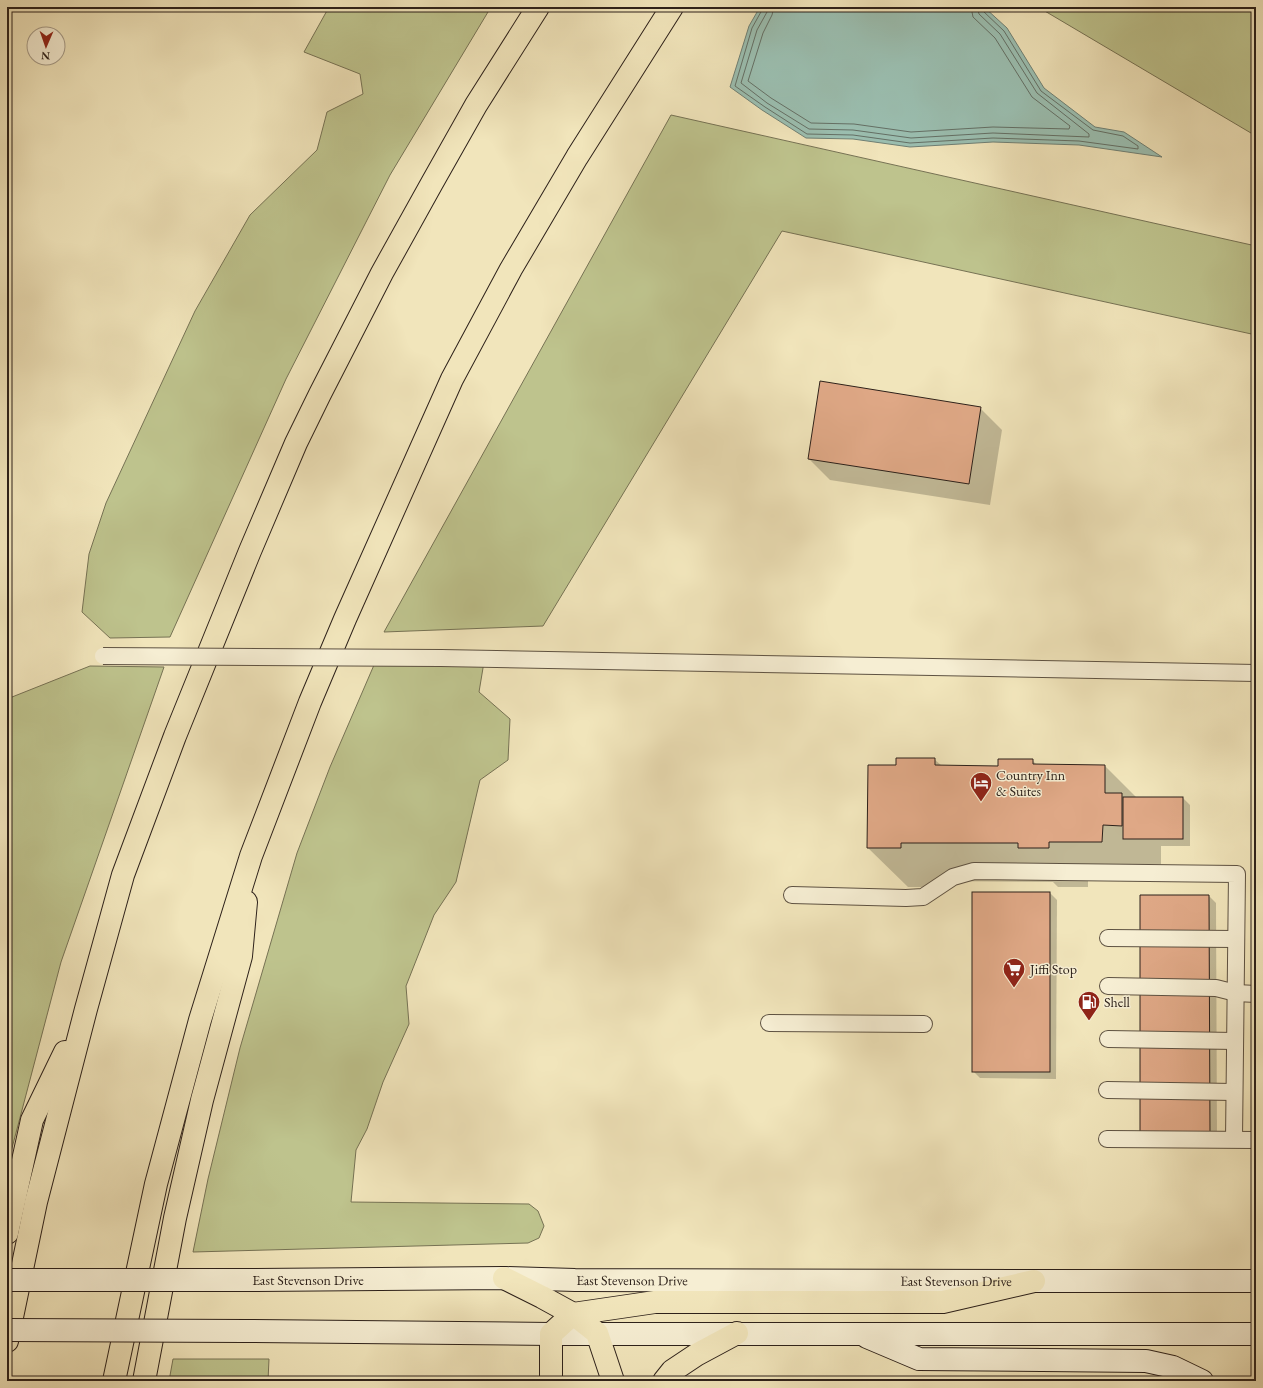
<svg xmlns="http://www.w3.org/2000/svg" width="1263" height="1388" font-family="'EB Garamond',serif">
	<style>
		.green { fill: #bec38d; stroke: #767254 }
		.water { fill: #9bbfb1; stroke: #6f8075 }
		.shadow { fill: #0003 }
		.lines { fill: none; stroke-linecap: round; stroke-linejoin: round }
		.shore { stroke: #647066; stroke-width: 1 }
		.building { fill: #dfa886; stroke: #2d211a }
		.lane-casing { stroke: #5e5242; stroke-width: 18 }
		.secondary-casing { stroke: #2d211a; stroke-width: 24 }
		.highway-casing { stroke: #2d211a; stroke-width: 24 }
		.lane { stroke: #f6eed3; stroke-width: 16 }
		.secondary { stroke: #f6eed3; stroke-width: 22 }
		.highway { stroke: #f1e5bb; stroke-width: 22 }
		.lane-bridge-casing { stroke: #5e5242; stroke-width: 18; stroke-linecap: butt }
		.secondary-bridge-casing { stroke: #2d211a; stroke-width: 24; stroke-linecap: butt }
		.lane-bridge { stroke: #f6eed3; stroke-width: 16 }
		.secondary-bridge { stroke: #f6eed3; stroke-width: 22 }
		.labels { text-anchor: middle; dominant-baseline: central; stroke-width: 3; stroke-linejoin: round; paint-order: stroke }
		.poi-label { font-size: 14px; fill: #2d211a; stroke: #f6eed3; text-anchor: start }
		.street-label { font-size: 14px; fill: #2d211a; stroke: #f6eed3 }
	</style>
	<rect width="100%" height="100%" fill="#f1e5bb"/>
	<filter id="stains"><feTurbulence type="fractalNoise" baseFrequency=".005" numOctaves="4"/><feColorMatrix values="0 0 0 0 .2 0 0 0 0 .09 0 0 0 0 .02 0 0 0 .5 -.17"/></filter>
	<radialGradient id="worn" r=".72"><stop offset=".6" stop-color="#630" stop-opacity="0"/><stop offset="1" stop-color="#630" stop-opacity=".3"/></radialGradient>
	<g class="green">
		<path d="M329 7H491L390 175 286 379 170 637 110 638 82 612 89 554 106 503 195 311 250 215 317 150 327 112 363 94 360 74 304 52Z"/>
		<path d="M1038 7H1256V136Z"/>
		<path d="M671 115 1256 246V335L782 231 543 626 384 632Z"/>
		<path d="M484 662 479 692 510 719 508 760 480 780 456 882 434 915 406 986 409 1024 383 1082 367 1129 356 1150 351 1202 529 1204 538 1211 544 1226 539 1238 528 1243 193 1252 208 1179 240 1048 297 853 330 767 374 665Z"/>
		<path d="M90 666 164 667 61 962 7 1167V699Z"/>
		<path d="M173 1359H269L268 1381H169Z"/>
	</g>
	<path class="water" d="M760 7H984L1007 28 1044 88 1095 127 1124 132 1162 157 1079 145 993 142 910 147 853 139 806 138 762 110 730 87 749 26Z"/>
	<g class="shadow">
		<path d="M980 408 1002 430 990 505 830 480 809 459Z"/>
		<path d="M934 759 942 766 999 767 1032 760 1037 765 1105 766 1137 798H1183L1190 805V846H1161V864H1141V880H1088V887H1058L1053 882 940 881V887H908L868 848 897 766Z"/>
		<path d="M1050 893 1057 900 1056 1079 980 1078 973 1071Z"/>
		<path d="M1209 896 1216 903 1217 1140H1148Z"/>
	</g>
	<g class="lines">
		<g class="shore">
			<path d="M763 7 762 10 752 28 735 86 765 107 807 134 853 135 910 143 993 138 1079 141 1138 149V146L1123 136 1093 130 1041 91 1004 31 983 11 982 7"/>
			<path d="M768 7 767 12 757 30 741 83 767 103 809 129 853 130 911 138 993 133 1089 137V134L1037 93 1000 34 979 14 977 7"/>
			<path d="M774 7 772 15 763 33 748 81 771 98 811 123 854 124 911 132 993 127 1069 129 1070 126 1032 97 995 38 973 17 971 7"/>
		</g>
	</g>
	<g class="building">
		<path d="M820 381 981 407 969 484 808 459Z"/>
		<path d="M896 758H935V765L998 766V759H1033V764L1105 765V793H1122V826L1103 825 1102 842H1049V848H1018V843H901V848H867L868 765H896Z"/>
		<rect x="1123" y="797" width="60" height="42"/>
		<rect x="972" y="892" width="78" height="180"/>
		<path d="M1140 895H1209L1210 1134H1140Z"/>
	</g>
	<g class="lines">
		<g class="lane-casing">
			<g id="lane">
				<path d="M441 658 1256 673"/>
				<path d="M792 895 906 898 923 897 953 877 974 871 1237 874 1234 1139"/>
				<path d="M1108 938 1236 939"/>
				<path d="M1108 986 1216 988 1236 993 1256 994"/>
				<path d="M769 1023 924 1024"/>
				<path d="M1108 1039 1235 1041"/>
				<path d="M1107 1090 1234 1092"/>
				<path d="M1107 1139 1256 1140"/>
			</g>
		</g>
		<g class="secondary-casing">
			<g id="secondary">
				<path id="s1" d="M256 1280 504 1278 575 1280 1034 1281H1256"/>
				<path d="M245 1331 551 1334H1256"/>
				<path d="M867 1337 919 1359 1146 1361 1173 1367 1202 1381"/>
			</g>
		</g>
		<g class="highway-casing">
			<g id="highway">
				<path d="M7 1233 32 1120 65 1052"/>
				<path d="M504 1278 542 1297 573 1314 597 1333 613 1381"/>
				<path d="M7 1341 36 1202 86 1009 123 875 175 736 250 551 296 443 320 394 382 273 432 183 476 105 538 7"/>
				<path d="M114 1381 156 1184 200 1020 251 856 310 702 345 619 452 379 511 269 577 157 672 7"/>
				<path d="M144 1381 175 1218 202 1100 241 956 246 902"/>
				<path d="M551 1381V1334L573 1314 655 1302H943L1034 1281"/>
				<path d="M664 1381 672 1371 696 1355 737 1333"/>
			</g>
		</g>
		<use href="#lane" class="lane"/>
		<use href="#secondary" class="secondary"/>
		<use href="#highway" class="highway"/>
		<g class="lane-bridge-casing">
			<path id="lane-bridge" d="M103 656 441 658"/>
		</g>
		<g class="secondary-bridge-casing">
			<g id="secondary-bridge">
				<path d="M7 1280H256"/>
				<path d="M7 1330 245 1331"/>
			</g>
		</g>
		<use href="#lane-bridge" class="lane-bridge"/>
		<use href="#secondary-bridge" class="secondary-bridge"/>
	</g>
	<defs>
		<g id="hotel-pin" transform="scale(1.15)"><path d="M0 17L-7.5 6A9.5 9.5 0 1 1 7.5 6Z" fill="#8f2418" stroke="#f6eed3"/><path d="M-6-4.5h1.5V1H6V5H4.5V3h-9V5H-6ZM-4 0a1.8 1.8 0 1 1 3.6 0ZM.5 0V-2.5h3Q6-2.5 6 0Z" fill="#fff"/></g>
		<g id="supermarket-pin" transform="scale(1.15)"><path d="M0 17L-7.5 6A9.5 9.5 0 1 1 7.5 6Z" fill="#8f2418" stroke="#f6eed3"/><path d="M-6-5.5h2.5l.6 2H6L4.5 2H-2.5L-4.4-4H-6ZM-1.5 3.2a1.3 1.3 0 1 0 .1 0ZM3 3.2a1.3 1.3 0 1 0 .1 0Z" fill="#fff"/></g>
		<g id="fuel-pin" transform="scale(1.15)"><path d="M0 17L-7.5 6A9.5 9.5 0 1 1 7.5 6Z" fill="#8f2418" stroke="#f6eed3"/><path d="M-5.5-6h7V0h2V4h1.3V-2.5L3-4.5l.8-.8L6-3V5H2.5V1h-1V6h-7ZM-4.2-4.7v3.2H.2V-4.7Z" fill="#fff"/></g>
	</defs>
	<g fill-rule="evenodd">
		<use href="#hotel-pin" x="981" y="783"/>
		<use href="#supermarket-pin" x="1014" y="969"/>
		<use href="#fuel-pin" x="1089" y="1002"/>
	</g>
	<g class="labels">
		<g class="poi-label">
			<text x="996" y="775">Country Inn<tspan x="996" dy="16">&amp; Suites</tspan></text>
			<text x="1030" y="969">Jiffi Stop</text>
			<text x="1104" y="1002">Shell</text>
		</g>
		<g class="street-label">
			<text x="308" y="1280">East Stevenson Drive</text>
			<text stroke="none"><textPath href="#s1" startOffset="376">East Stevenson Drive</textPath></text>
			<text stroke="none"><textPath href="#s1" startOffset="700">East Stevenson Drive</textPath></text>
		</g>
	</g>
	<rect width="1263" height="1388" fill="none" stroke="#f1e5bb" stroke-width="24"/>
	<rect x="8" y="8" width="1247" height="1372" fill="none" stroke="#2d211a" stroke-width="2"/>
	<rect x="12" y="12" width="1239" height="1364" fill="none" stroke="#2d211a"/>
	<g transform="translate(46 46) rotate(182)"><circle r="19" fill="#f6eed3" stroke="#a69c89"/>
	<path d="M0-3L7 15L0 10L-7 15Z" fill="#8f2418"/>
	<text y="-6" font-size="11" font-weight="bold" text-anchor="middle" fill="#2d211a">N</text>
	</g>
	<rect width="100%" height="100%" filter="url(#stains)"/>
	<rect width="100%" height="100%" fill="url(#worn)"/>
</svg>
